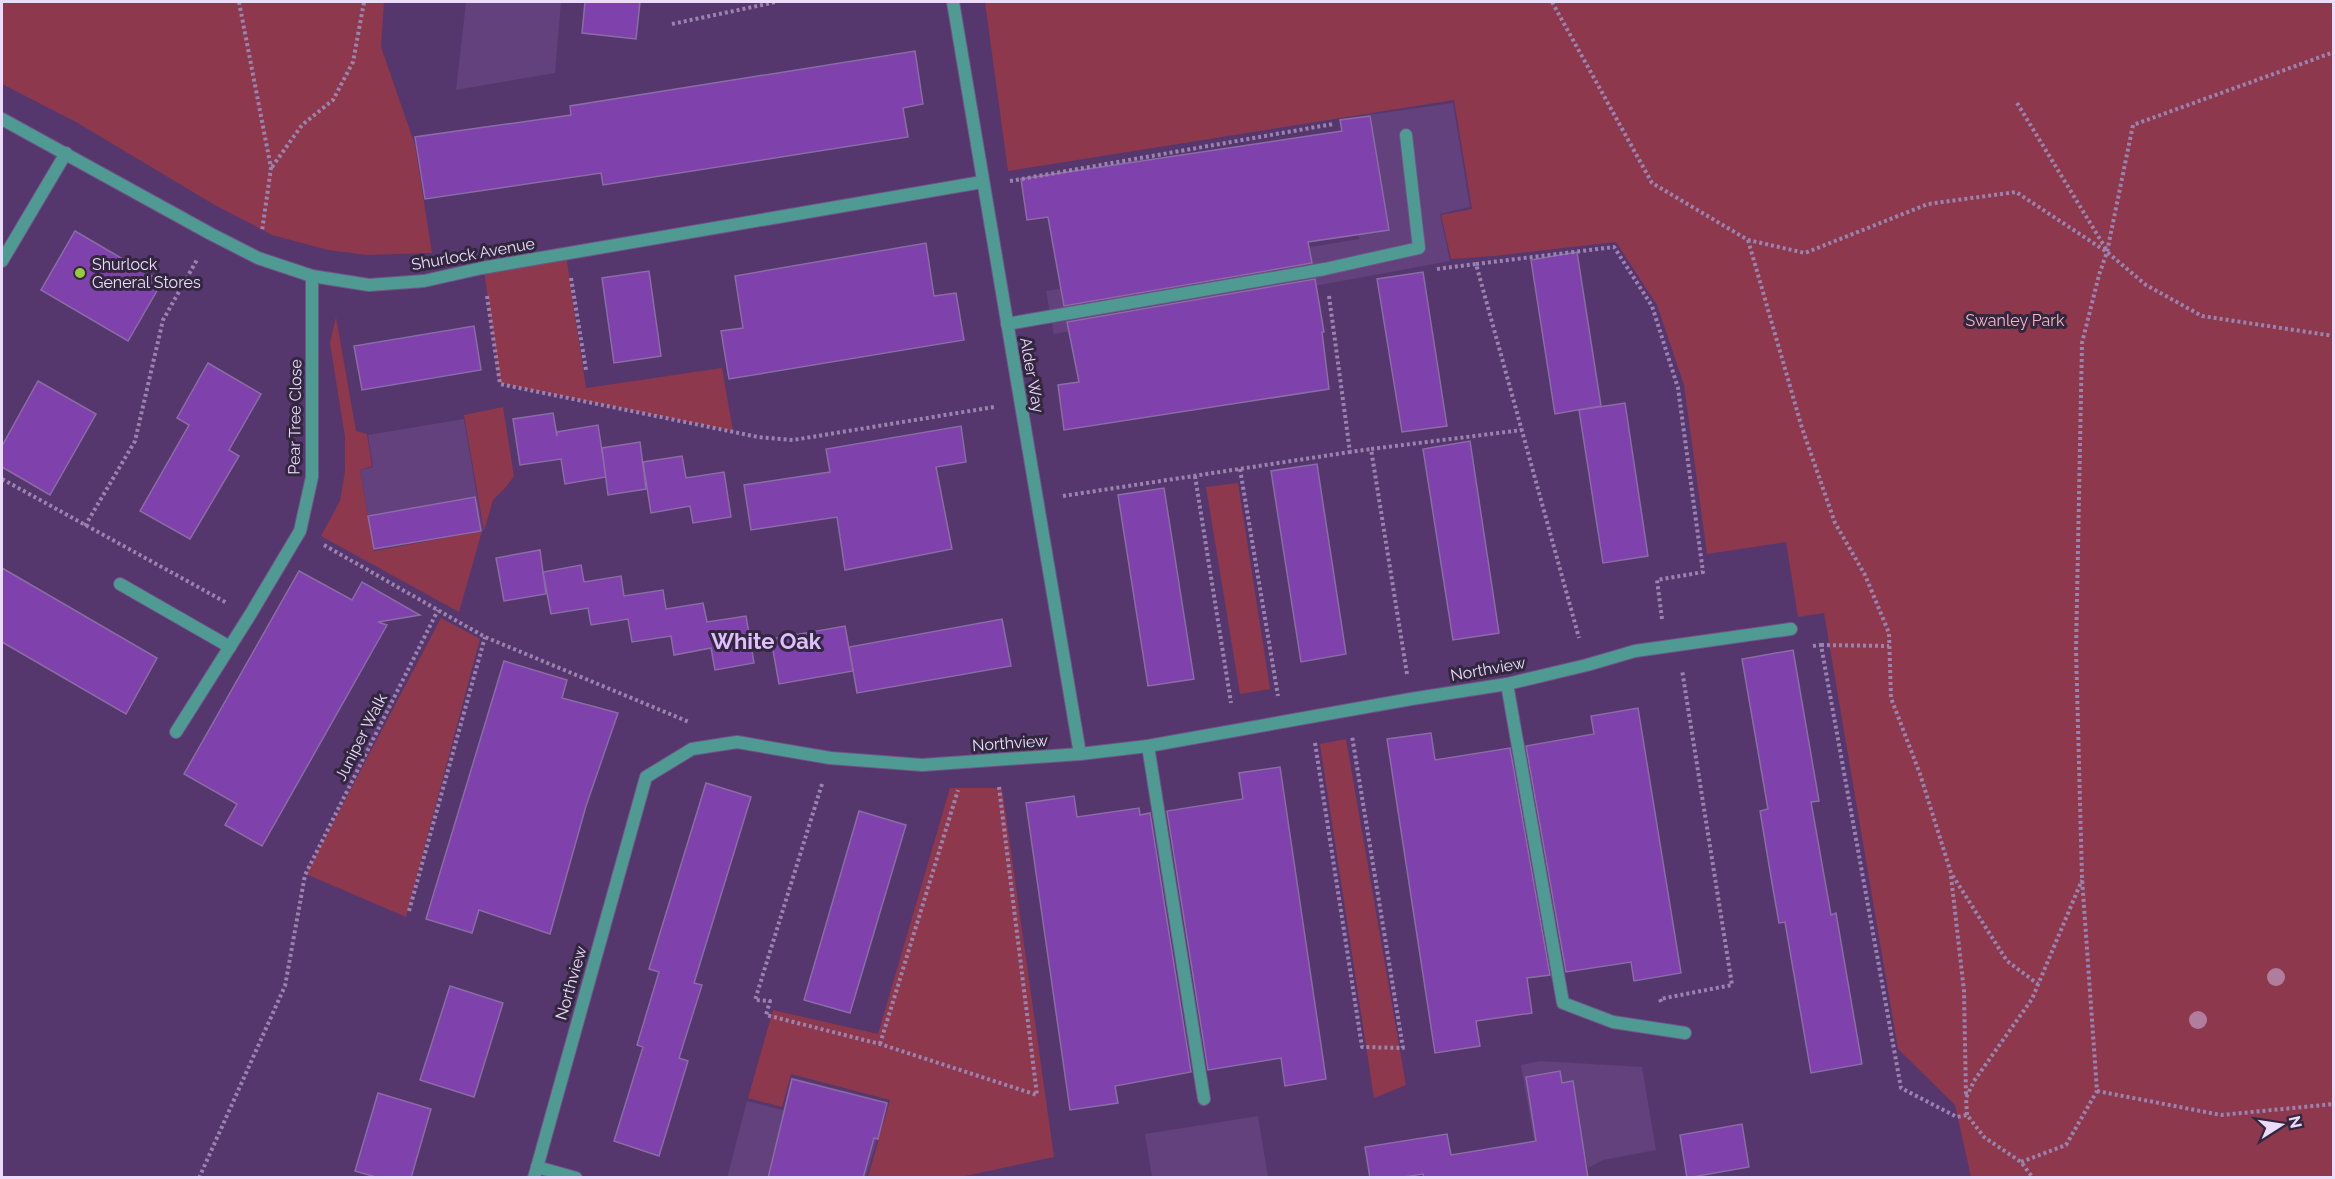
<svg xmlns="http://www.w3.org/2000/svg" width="2335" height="1179" font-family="Raleway,sans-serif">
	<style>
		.built { fill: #62417c }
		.green { fill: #8d384c }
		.building { fill: #7f41ac; stroke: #8b6ca6; stroke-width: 1.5 }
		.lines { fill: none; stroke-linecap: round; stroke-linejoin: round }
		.service-casing { stroke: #705587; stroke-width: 14 }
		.minor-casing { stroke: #705587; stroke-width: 14 }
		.path { stroke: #9a83af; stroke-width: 4; stroke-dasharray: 3 3; stroke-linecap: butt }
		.service { stroke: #509a94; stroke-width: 12 }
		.minor { stroke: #509a94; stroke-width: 12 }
		.tree { fill: #b07d9c }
		.poi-dot { fill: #96cc3a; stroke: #33273f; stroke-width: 2 }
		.labels { text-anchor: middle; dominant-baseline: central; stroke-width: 6; stroke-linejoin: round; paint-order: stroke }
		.street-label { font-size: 16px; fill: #ecdcfc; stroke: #33273f }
		.poi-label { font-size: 16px; fill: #ecdcfc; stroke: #33273f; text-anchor: start }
		.park-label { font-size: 16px; fill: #fab7c2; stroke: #33273f }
		.district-label { font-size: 22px; font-weight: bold; fill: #e0bfff; stroke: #33273f }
	</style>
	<rect width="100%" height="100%" fill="#55376d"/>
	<g class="built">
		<path d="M466 2H561L555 73 456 90Z"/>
		<path d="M1453 103 1470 207 1440 214 1450 261 1054 334 1046 291 1359 239 1339 119Z"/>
		<path d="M464 419 483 531 374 550 360 470 373 467 368 435Z"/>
		<path d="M1540 1061 1642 1067 1656 1150 1603 1160 1588 1168 1585 1153 1546 1159 1543 1139 1534 1140 1521 1065Z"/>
		<path d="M791 1077 888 1102 866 1177 727 1178 747 1101 783 1110Z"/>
		<path d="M1258 1116 1268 1177H1152L1145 1134Z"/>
	</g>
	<g class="green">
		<path d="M2 2H384L381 47 415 145 432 253 367 255 328 250 272 235 213 204 76 122 2 84Z"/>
		<path d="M985 2H2333V1177H1971L1955 1105 1898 1049 1824 613 1798 617 1786 542 1707 554 1684 385 1657 305 1616 242 1494 256 1451 259 1441 215 1472 209 1454 100 1008 171Z"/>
		<path d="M566 255 586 388 722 368 733 431 500 383 484 270Z"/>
		<path d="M336 317 356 431 367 434 372 466 360 470 374 551 482 531 459 612 321 536 340 501 345 471V437L330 343Z"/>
		<path d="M503 407 514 476 505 488 493 500 484 531 464 415Z"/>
		<path d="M1238 483 1270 689 1240 694 1206 487Z"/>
		<path d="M441 618 480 639 406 917 306 874Z"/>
		<path d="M1346 739 1406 1085 1374 1098 1320 744Z"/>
		<path d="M950 788H1002L1054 1157 960 1177H868L890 1100 791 1074 782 1107 748 1098 773 1010 878 1034Z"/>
	</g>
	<g class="building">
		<path d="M585 2H640L636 39 582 33Z"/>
		<path d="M915 51 923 104 903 108 908 137 603 185 601 173 425 199 415 137 571 115 570 106Z"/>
		<path d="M1370 116 1389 230 1308 242 1312 263 1064 306 1048 217 1027 220 1021 179 1342 131 1340 120Z"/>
		<path d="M75 231 162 282 128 341 41 290Z"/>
		<path d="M926 243 934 296 956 293 964 340 729 379 721 331 743 328 735 276Z"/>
		<path d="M1577 252 1601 406 1555 414 1531 260Z"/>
		<path d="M649 271 661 356 614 363 602 278Z"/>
		<path d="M1423 272 1447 426 1402 432 1377 279Z"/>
		<path d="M1315 279 1324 332H1322L1329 389 1064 430 1058 385 1079 382 1067 322Z"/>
		<path d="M474 326 481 370 362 390 354 346Z"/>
		<path d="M208 363 261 394 229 450 239 456 190 539 140 511 189 425 177 418Z"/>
		<path d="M38 381 96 414 50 495 2 467V446Z"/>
		<path d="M1625 403 1648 556 1603 563 1579 410Z"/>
		<path d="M553 413 557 436V432L598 425 606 477 565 484 561 459 520 465 513 419Z"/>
		<path d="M961 426 966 462 936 467 952 549 845 570 837 517 751 530 744 485 830 472 826 449Z"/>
		<path d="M1470 441 1499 633 1453 640 1423 449Z"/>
		<path d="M640 442 646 489 608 495 602 448Z"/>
		<path d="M682 456 686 478 724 472 731 517 693 523 690 506 651 513 643 462Z"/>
		<path d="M1317 464 1346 654 1301 662 1271 471Z"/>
		<path d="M1164 488 1194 679 1148 686 1118 495Z"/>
		<path d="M475 497 481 531 374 549 368 516Z"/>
		<path d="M540 550 546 594 504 601 496 558Z"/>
		<path d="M581 565 584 582 621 576 624 596 663 590 666 609 703 603 707 622 746 616 754 663 715 670 711 648 674 655 671 636 632 642 628 619 591 625 588 608 551 614 543 572Z"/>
		<path d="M2 568 157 658 126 714 2 642Z"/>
		<path d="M299 571 352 600 362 582 420 615 378 622 387 625 262 846 225 825 237 804 184 774Z"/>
		<path d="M1002 619 1011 666 857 693 849 647Z"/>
		<path d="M845 626 853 671 779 684 771 639Z"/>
		<path d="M1793 650 1819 801 1811 802 1831 915 1836 913 1862 1064 1811 1073 1785 922 1779 923 1772 883 1760 811 1768 809 1742 659Z"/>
		<path d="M504 661 567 680 562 698 618 713 586 806 550 934 479 910 472 933 426 919Z"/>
		<path d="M1638 708 1681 973 1634 981 1631 962 1566 972 1526 746 1594 734 1591 716Z"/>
		<path d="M1431 733 1435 760 1510 748 1550 975 1527 978 1532 1013 1476 1021 1480 1046 1435 1053 1387 739Z"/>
		<path d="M1280 767 1326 1079 1285 1086 1281 1058 1208 1070 1167 811 1243 799 1239 773Z"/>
		<path d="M706 783 751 797 694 983 702 985 679 1058 688 1061 659 1156 614 1141 643 1047 637 1045 659 972 649 969Z"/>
		<path d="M1074 796 1077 817 1139 808 1140 815 1150 813 1191 1072 1115 1086 1118 1103 1070 1110 1026 803Z"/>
		<path d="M859 811 906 825 850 1013 804 1000Z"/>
		<path d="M450 986 503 1003 474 1097 420 1080Z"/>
		<path d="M1560 1071 1562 1083 1573 1081 1588 1178H1424L1423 1174 1397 1178H1370L1365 1147 1447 1134 1451 1155 1536 1141 1526 1077Z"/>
		<path d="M792 1079 887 1103 878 1139 874 1138 863 1178H768Z"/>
		<path d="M378 1093 431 1109 411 1178H379L355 1171Z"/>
		<path d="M1742 1124 1749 1167 1687 1178 1680 1135Z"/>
	</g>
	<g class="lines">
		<g class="service-casing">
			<g id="service">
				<path d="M1007 324 1325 269 1419 248 1406 135"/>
				<path d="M1507 684 1563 1003 1613 1022 1685 1033"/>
				<path d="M1148 746 1204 1099"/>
			</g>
		</g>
		<g class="minor-casing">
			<g id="minor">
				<path d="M953 2 1080 754"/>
				<path d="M2 119 211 234 258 258 312 276 369 285 424 281 482 268 982 182"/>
				<path d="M2 261 66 153"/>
				<path d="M120 584 230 647"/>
				<path d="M176 732 250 615 300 531 312 477V276"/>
				<path d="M537 1167 576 1178"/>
				<path d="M534 1178 646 777 692 749 737 742 830 758 922 765 1080 754 1148 746 1411 699 1507 684 1587 665 1635 651 1791 629"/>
			</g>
		</g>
		<g class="path">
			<path d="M239 2 271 168 262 231"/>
			<path d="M1552 2 1652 183 1748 240 1805 253 1928 204 2016 192 2107 252 2146 285 2202 316 2334 336"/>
			<path d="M672 24 776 2"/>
			<path d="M2017 103 2106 249"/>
			<path d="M272 167 302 125 333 100 353 62 364 2"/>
			<path d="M1010 181 1333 124"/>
			<path d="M1748 240 1802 428 1835 523 1865 575 1889 633 1891 698 1920 774 1951 873 2007 961 2038 984"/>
			<path d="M1476 264 1614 247 1652 306 1678 388 1703 572 1657 580 1662 619"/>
			<path d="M1437 269 1476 264 1579 638"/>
			<path d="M571 278 586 370"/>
			<path d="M487 296 500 384 758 437 793 440 994 407"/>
			<path d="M1329 296 1350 452 1371 449"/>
			<path d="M1240 469 1278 696"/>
			<path d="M1195 476 1231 703"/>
			<path d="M2 479 227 603"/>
			<path d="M1063 496 1350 452"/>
			<path d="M85 526 135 441 163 320 198 258"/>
			<path d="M324 545 485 637 689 722"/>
			<path d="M1821 645 1889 646"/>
			<path d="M1813 646 1821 645 1901 1088 1957 1117 1967 1115 1984 1137 2021 1162 2033 1178"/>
			<path d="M1407 674 1371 449 1522 430"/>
			<path d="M1315 743 1362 1047 1403 1048 1352 736"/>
			<path d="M822 784 755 1000 770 1001 766 1015 880 1044 1037 1095 999 787"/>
			<path d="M1951 876 1964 991 1966 1096"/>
			<path d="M409 911 485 637"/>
			<path d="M1661 1002 1660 999 1732 985 1682 670"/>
			<path d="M880 1044 958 790"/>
			<path d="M2097 1091 2221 1115 2334 1104"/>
			<path d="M1967 1115 1966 1098 1974 1081 2032 999 2082 880"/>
			<path d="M2021 1162 2066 1145 2097 1091 2082 878 2076 650 2082 343 2099 275 2107 252 2133 125 2334 52"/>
			<path d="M199 1178 285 986 305 875 438 610"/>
		</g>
		<use href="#service" class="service"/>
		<use href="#minor" class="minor"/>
	</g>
	<g class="tree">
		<circle cx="2276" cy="977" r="9"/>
		<circle cx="2198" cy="1020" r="9"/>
	</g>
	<circle class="poi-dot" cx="80" cy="273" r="6"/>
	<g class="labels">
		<g class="street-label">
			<text transform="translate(473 254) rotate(-10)">Shurlock Avenue</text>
			<text transform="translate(1032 375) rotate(80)">Alder Way</text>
			<text transform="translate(295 417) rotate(-89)">Pear Tree Close</text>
			<text transform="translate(1488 669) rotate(-10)">Northview</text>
			<text transform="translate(361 737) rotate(-63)">Juniper Walk</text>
			<text transform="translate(1010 743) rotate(-4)">Northview</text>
			<text transform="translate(571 983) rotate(-74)">Northview</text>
		</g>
		<g class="poi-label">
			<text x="92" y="264">Shurlock<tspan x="92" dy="18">General Stores</tspan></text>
		</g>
		<g class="park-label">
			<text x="2015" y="320">Swanley Park</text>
		</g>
		<g class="district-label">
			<text x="766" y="641">White Oak</text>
		</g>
	</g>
	<rect width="2335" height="1179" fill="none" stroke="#ecdcfc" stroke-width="6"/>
	<g transform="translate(2281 1125) rotate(78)" stroke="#33273f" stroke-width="4.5" paint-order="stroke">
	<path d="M0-4.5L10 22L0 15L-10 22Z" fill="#ecdcfc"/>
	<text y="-9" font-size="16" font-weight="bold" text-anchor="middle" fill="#ecdcfc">N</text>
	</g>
</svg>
